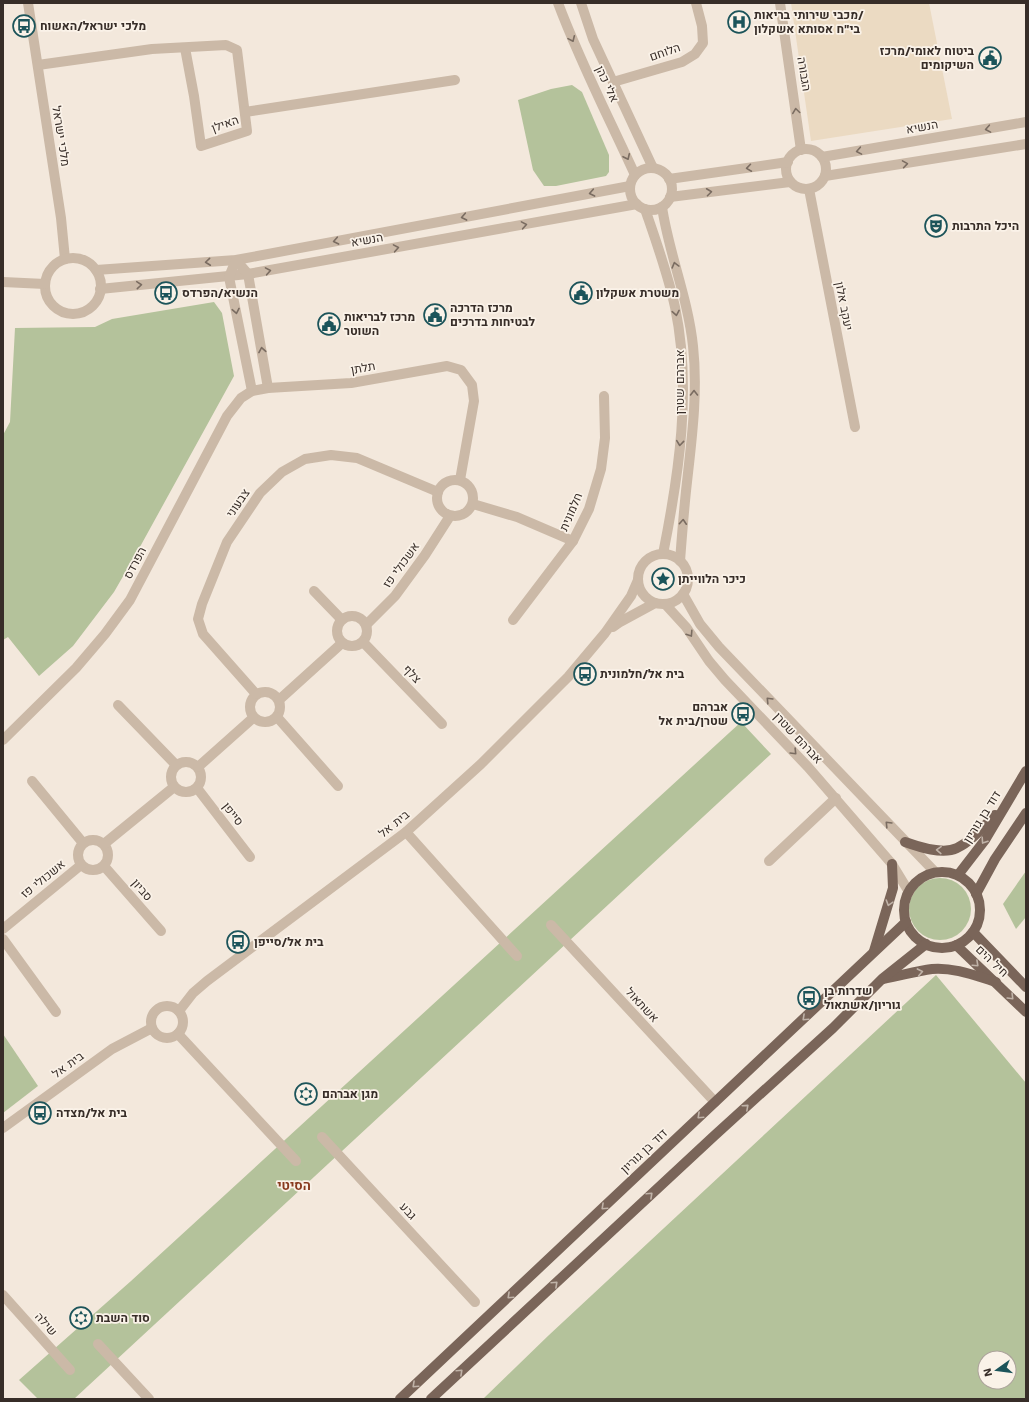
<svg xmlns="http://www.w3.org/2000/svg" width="1029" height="1402" font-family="'Work Sans',Heebo,sans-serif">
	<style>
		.green { fill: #b4c29b; fill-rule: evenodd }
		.plaza { fill: #ebdac2 }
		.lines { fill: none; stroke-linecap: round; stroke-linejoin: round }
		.minor { stroke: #cbb9a7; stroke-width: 10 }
		.major { stroke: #7a6559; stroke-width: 10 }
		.oneway { stroke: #7a6c61 }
		.oneway2 { stroke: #c0b3a8 }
		.labels { text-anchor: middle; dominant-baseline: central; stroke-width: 3.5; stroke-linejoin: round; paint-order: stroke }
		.poi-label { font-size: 12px; font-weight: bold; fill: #372d28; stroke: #faf2e8; text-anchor: start }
		.street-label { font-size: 12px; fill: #372d28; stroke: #faf2e8 }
		.neighbourhood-label { font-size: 13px; font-weight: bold; fill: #883b1f; stroke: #faf2e8 }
	</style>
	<rect width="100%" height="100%" fill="#f3e8dc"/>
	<g class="green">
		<path d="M572 85 582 92 609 155V172L606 176 556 186H544L533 170 518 100 551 89Z"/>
		<path d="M214 302 222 313 234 376 141 545 114 592 73 646 39 676 8 637 3 640V435L10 422 15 328 95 327 112 319Z"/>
		<path d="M741 722 771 754 74 1399H38L19 1380 131 1281Z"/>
		<path d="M1026 871V917L1016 929 1003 904Z"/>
		<circle cx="940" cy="909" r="31"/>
		<path d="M936 975 1026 1083V1399H483L549 1335ZM985 1358H1009V1382H985Z"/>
		<path d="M3 1034 38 1086 3 1113Z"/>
	</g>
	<path class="plaza" d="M791 3H929L952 119 811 141Z"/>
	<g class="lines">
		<g class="minor">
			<path d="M28 3 61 218 65 259"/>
			<path d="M558 3C580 62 609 118 635 175"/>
			<path d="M581 3 593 39 653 168"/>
			<path d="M780 3 801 150"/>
			<path d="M38 65 152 49 226 45 237 50 247 131 201 146 194 96 185 48"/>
			<path d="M613 82 682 62 695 54 703 43 702 26 696 3"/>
			<path d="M245 112 455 80"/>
			<circle cx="806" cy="169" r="20"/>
			<path d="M822 157 1026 122"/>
			<circle cx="651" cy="189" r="21"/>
			<path d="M825 176 1026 144"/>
			<path d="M669 179 788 162"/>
			<path d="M809 189 855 427"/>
			<path d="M670 197 790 182"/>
			<path d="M662 207C669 254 688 298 693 346 698 391 692 437 687 482 684 508 682 535 680 561"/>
			<path d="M645 209C656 241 668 274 675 307 692 388 679 474 663 554"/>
			<circle cx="73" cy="286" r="28"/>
			<path d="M96 270 236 260 630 186"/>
			<path d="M3 282 45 284"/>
			<path d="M100 289 248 274 637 204"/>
			<path d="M252 391 229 277 236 260 248 274 268 388"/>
			<circle cx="455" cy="498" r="18"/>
			<path d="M473 504 517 517 573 541"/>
			<circle cx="663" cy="579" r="25"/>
			<path d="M314 591 342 620"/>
			<path d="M683 594 700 624 719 647 935 872"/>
			<path d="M665 604 686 627 709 661 725 680 808 767 892 864 909 892"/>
			<circle cx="352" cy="631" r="15"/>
			<path d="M513 620 573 541 589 509 601 469 605 438 604 396"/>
			<path d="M366 625 395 596 425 555 450 516"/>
			<path d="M613 627 620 622 655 603"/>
			<path d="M363 642 442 724"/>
			<circle cx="265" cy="707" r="15"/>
			<path d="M256 694 203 634 198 619 202 604 227 542 260 493 282 472 305 459 331 455 357 458 438 492"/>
			<path d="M279 700 342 643"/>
			<path d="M118 705 176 765"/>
			<path d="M277 717 338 786"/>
			<path d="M3 740 76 668 105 634 130 600 227 416 241 398 252 391 268 388 351 383 447 366 461 370 472 385 474 401 460 480"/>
			<circle cx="186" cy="777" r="15"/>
			<path d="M198 767 253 718"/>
			<path d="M32 781 83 843"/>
			<path d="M197 788 250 857"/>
			<path d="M406 832 517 956"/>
			<circle cx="93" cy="855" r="15"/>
			<path d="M104 844 174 787"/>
			<path d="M769 861 836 798"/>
			<path d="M104 866 161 931"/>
			<path d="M551 925 715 1102"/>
			<path d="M3 929 81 865"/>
			<path d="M3 939 56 1012"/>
			<circle cx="167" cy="1022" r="16"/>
			<path d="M179 1011 193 993 207 981 406 832 481 764 568 677 605 633 631 596 638 580"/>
			<path d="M178 1034 296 1161"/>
			<path d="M3 1128 112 1049 152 1028"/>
			<path d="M322 1137 475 1302"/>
			<path d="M3 1295 70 1370"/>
			<path d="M98 1344 149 1399"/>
		</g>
		<g class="major">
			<path d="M905 842C919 847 943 855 957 848 972 841 983 827 995 815"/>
			<circle cx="942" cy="910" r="38"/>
			<path d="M958 875 985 840 1026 771"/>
			<path d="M976 894 995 859 1026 813"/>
			<path d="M973 932 1026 987"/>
			<path d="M956 945 1026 1012"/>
			<path d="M874 951 893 888 892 864"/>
			<path d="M883 979C900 976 916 971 932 969 953 967 976 976 996 982"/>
			<path d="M400 1399 906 922"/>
			<path d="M431 1399 714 1136 833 1028 882 979 926 944"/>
		</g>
	</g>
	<defs><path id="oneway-chevron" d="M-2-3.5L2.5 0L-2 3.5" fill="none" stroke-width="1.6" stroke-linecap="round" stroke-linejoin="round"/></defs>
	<g class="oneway">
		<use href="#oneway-chevron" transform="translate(572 39) rotate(66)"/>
		<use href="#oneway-chevron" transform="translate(796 111) rotate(-98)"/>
		<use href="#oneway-chevron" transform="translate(988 129) rotate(170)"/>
		<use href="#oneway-chevron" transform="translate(859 151) rotate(170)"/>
		<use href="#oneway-chevron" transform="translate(627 157) rotate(65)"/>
		<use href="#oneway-chevron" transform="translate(905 164) rotate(-9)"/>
		<use href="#oneway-chevron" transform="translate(749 168) rotate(172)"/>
		<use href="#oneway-chevron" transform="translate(709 192) rotate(-7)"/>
		<use href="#oneway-chevron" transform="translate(592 193) rotate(169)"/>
		<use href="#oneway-chevron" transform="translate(464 217) rotate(169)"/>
		<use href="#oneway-chevron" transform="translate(524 225) rotate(-10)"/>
		<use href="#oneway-chevron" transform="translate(336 241) rotate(169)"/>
		<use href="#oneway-chevron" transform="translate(396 248) rotate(-10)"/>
		<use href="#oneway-chevron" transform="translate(208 262) rotate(174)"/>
		<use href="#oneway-chevron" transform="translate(675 265) rotate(-105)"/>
		<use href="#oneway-chevron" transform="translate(268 271) rotate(-10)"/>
		<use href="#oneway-chevron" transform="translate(139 285) rotate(-5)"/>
		<use href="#oneway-chevron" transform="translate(236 311) rotate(79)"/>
		<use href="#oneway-chevron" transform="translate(676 313) rotate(80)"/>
		<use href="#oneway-chevron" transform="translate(262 350) rotate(-100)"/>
		<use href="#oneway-chevron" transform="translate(694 393) rotate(-90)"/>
		<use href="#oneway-chevron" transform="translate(680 443) rotate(96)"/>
		<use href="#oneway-chevron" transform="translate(683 522) rotate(-86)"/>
		<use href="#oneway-chevron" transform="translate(690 634) rotate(57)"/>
		<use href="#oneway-chevron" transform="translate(769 700) rotate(-134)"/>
		<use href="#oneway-chevron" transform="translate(794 752) rotate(46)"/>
		<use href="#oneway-chevron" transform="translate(888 824) rotate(-134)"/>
	</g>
	<g class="oneway2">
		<use href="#oneway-chevron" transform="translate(984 841) rotate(124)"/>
		<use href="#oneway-chevron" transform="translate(939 850) rotate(-178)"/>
		<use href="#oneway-chevron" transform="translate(889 903) rotate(107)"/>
		<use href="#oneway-chevron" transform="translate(976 964) rotate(43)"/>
		<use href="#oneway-chevron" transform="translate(920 972) rotate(-11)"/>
		<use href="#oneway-chevron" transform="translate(1011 997) rotate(45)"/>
		<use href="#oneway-chevron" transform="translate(805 1018) rotate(137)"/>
		<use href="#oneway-chevron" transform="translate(746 1107) rotate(-42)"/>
		<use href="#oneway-chevron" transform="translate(700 1116) rotate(137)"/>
		<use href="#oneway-chevron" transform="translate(650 1195) rotate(-43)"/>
		<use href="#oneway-chevron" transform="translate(604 1207) rotate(137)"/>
		<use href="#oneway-chevron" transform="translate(555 1284) rotate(-43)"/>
		<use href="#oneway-chevron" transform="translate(510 1296) rotate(137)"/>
		<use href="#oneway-chevron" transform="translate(460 1372) rotate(-43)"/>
		<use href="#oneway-chevron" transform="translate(415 1385) rotate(137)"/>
	</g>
	<defs>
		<g id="hospital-ring" transform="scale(1.15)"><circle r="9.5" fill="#faf2e8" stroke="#1c545a" stroke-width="1.5"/><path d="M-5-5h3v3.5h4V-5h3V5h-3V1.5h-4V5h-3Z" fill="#1c545a"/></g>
		<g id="bus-ring" transform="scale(1.15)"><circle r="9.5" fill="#faf2e8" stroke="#1c545a" stroke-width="1.5"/><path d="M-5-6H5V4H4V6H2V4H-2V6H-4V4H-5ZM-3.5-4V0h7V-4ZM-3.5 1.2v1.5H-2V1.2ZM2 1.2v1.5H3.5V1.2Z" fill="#1c545a"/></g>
		<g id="civic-ring" transform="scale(1.15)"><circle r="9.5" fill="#faf2e8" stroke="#1c545a" stroke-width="1.5"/><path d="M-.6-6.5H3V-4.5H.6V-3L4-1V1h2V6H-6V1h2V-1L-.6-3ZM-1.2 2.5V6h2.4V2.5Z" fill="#1c545a"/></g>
		<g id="theatre-ring" transform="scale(1.15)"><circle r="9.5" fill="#faf2e8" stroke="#1c545a" stroke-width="1.5"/><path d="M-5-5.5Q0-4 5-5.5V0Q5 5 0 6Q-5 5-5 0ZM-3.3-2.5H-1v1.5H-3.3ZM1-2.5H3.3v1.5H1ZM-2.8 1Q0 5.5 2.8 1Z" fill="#1c545a"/></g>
		<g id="sight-ring" transform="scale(1.15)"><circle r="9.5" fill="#faf2e8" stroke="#1c545a" stroke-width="1.5"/><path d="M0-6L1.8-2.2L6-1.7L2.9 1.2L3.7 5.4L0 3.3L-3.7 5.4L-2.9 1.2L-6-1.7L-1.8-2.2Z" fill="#1c545a"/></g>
		<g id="synagogue-ring" transform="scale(1.15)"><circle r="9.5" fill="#faf2e8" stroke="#1c545a" stroke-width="1.5"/><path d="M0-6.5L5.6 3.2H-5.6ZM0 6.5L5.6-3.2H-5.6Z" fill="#1c545a"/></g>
	</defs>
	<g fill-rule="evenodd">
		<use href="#hospital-ring" x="739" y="22"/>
		<use href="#bus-ring" x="24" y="26"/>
		<use href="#civic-ring" x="990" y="58"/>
		<use href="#theatre-ring" x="936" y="226"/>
		<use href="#bus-ring" x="166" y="293"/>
		<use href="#civic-ring" x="581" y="293"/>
		<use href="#civic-ring" x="435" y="315"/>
		<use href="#civic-ring" x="329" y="324"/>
		<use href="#sight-ring" x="663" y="579"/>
		<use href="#bus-ring" x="585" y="674"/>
		<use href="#bus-ring" x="743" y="714"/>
		<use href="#bus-ring" x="238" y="942"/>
		<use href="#bus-ring" x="809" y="998"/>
		<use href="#synagogue-ring" x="306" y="1094"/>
		<use href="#bus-ring" x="40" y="1113"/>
		<use href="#synagogue-ring" x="81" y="1318"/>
	</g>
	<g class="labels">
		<g class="poi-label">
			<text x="754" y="15">מכבי שירותי בריאות/<tspan x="754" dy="14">בי"ח אסותא אשקלון</tspan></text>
			<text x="40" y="26">מלכי ישראל/האשוח</text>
			<text x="974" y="51" text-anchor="end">ביטוח לאומי/מרכז<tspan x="974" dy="14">השיקומים</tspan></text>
			<text x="952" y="226">היכל התרבות</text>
			<text x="182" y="293">הנשיא/הפרדס</text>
			<text x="596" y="293">משטרת אשקלון</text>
			<text x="450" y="308">מרכז הדרכה<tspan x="450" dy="14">לבטיחות בדרכים</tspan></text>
			<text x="344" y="317">מרכז לבריאות<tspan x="344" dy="14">השוטר</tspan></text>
			<text x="678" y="579">כיכר הלווייתן</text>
			<text x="600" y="674">בית אל/חלמונית</text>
			<text x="728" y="707" text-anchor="end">אברהם<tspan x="728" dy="14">שטרן/בית אל</tspan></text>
			<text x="254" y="942">בית אל/סייפן</text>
			<text x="824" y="991">שדרות בן<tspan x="824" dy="14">גוריון/אשתאול</tspan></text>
			<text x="322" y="1094">מגן אברהם</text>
			<text x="56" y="1113">בית אל/מצדה</text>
			<text x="96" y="1318">סוד השבת</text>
		</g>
		<g class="street-label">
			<text transform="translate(665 52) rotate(-19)">הלוחם</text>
			<text transform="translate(804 74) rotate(81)">הגבורה</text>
			<text transform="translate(607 84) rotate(65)">אלי כהן</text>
			<text transform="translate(225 124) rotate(-20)">האילן</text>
			<text transform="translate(922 127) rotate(-10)">הנשיא</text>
			<text transform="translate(61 136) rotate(81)">מלכי ישראל</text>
			<text transform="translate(367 240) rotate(-10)">הנשיא</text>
			<text transform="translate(844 306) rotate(79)">יעקב אלון</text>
			<text transform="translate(363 368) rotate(-10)">תלתן</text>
			<text transform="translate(680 382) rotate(-90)">אברהם שטרן</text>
			<text transform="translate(238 503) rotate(-56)">צבעוני</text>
			<text transform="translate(571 512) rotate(-67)">חלמונית</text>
			<text transform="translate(135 563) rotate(-62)">הפרדס</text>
			<text transform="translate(401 565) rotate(-54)">אשכולי פז</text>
			<text transform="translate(412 674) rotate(46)">צלף</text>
			<text transform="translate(798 738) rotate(47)">אברהם שטרן</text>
			<text transform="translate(233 814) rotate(52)">סייפן</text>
			<text transform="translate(982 817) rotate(-58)">דוד בן גוריון</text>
			<text transform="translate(394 824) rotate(-39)">בית אל</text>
			<text transform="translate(43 879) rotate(-39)">אשכולי פז</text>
			<text transform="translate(142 890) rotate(49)">סביון</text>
			<text transform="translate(992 961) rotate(44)">חיל הים</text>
			<text transform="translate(642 1005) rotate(47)">אשתאול</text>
			<text transform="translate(68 1065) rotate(-36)">בית אל</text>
			<text transform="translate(644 1151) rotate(-43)">דוד בן גוריון</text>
			<text transform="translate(408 1211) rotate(48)">גבע</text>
			<text transform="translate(46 1324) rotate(48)">שילה</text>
		</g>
		<g class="neighbourhood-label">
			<text x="294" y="1185">הסיטי</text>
		</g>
	</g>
	<rect width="1029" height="1402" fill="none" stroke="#372d28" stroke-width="8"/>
	<g transform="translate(997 1370) rotate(256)"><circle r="19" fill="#faf2e8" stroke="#aca39b"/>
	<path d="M0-3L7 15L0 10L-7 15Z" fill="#1c545a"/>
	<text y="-6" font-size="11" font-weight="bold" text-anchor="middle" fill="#372d28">N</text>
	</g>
</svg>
